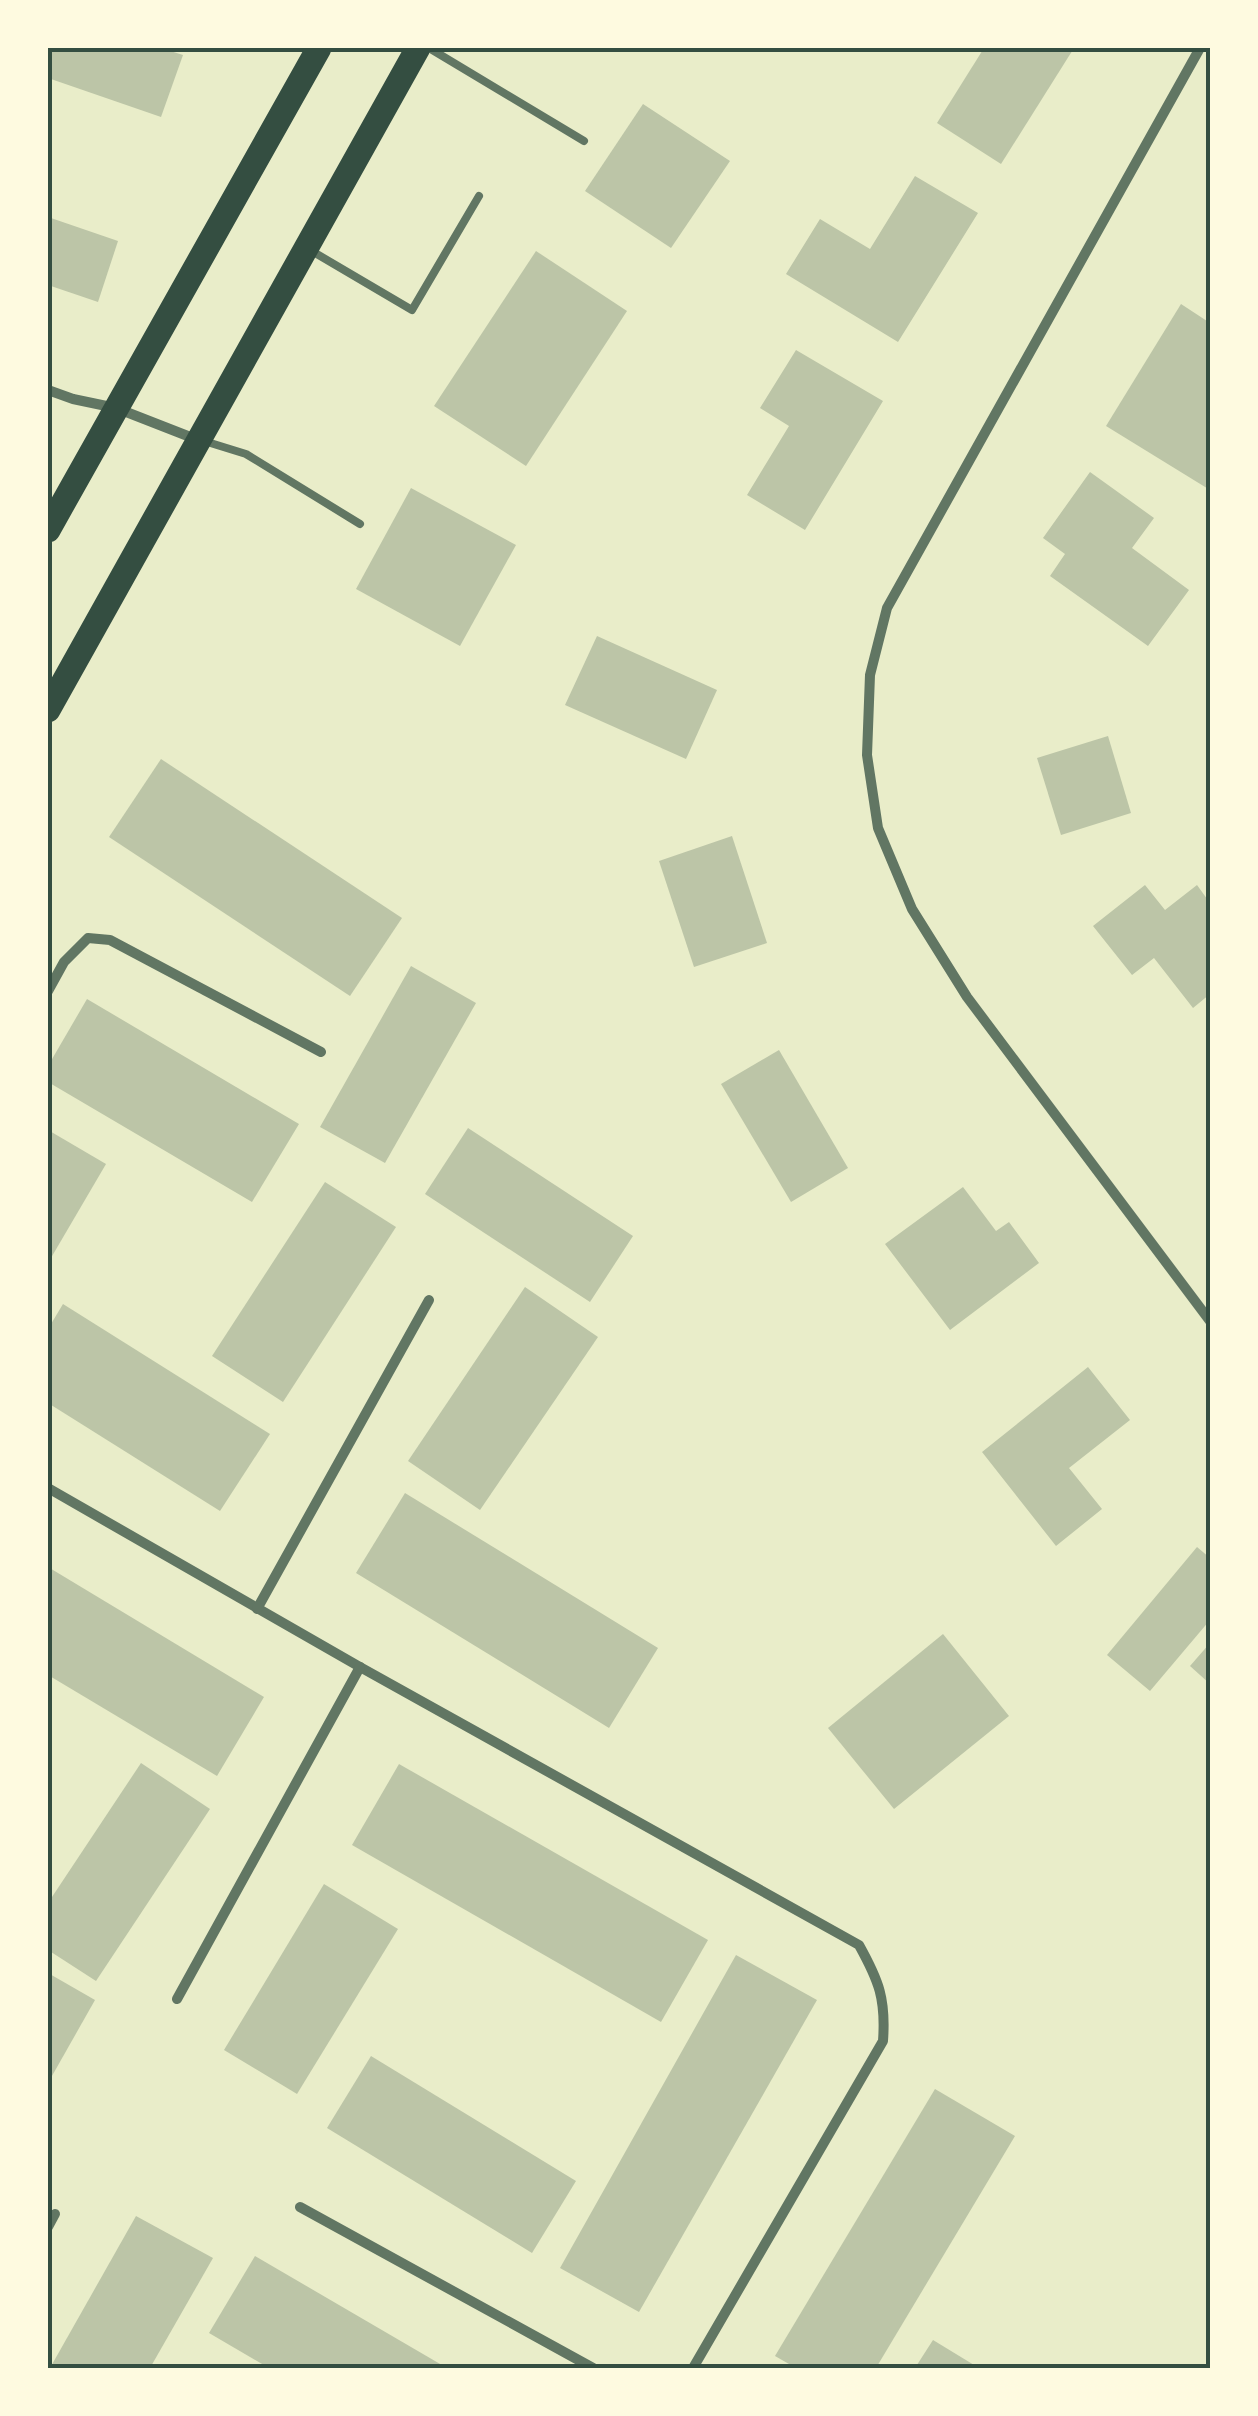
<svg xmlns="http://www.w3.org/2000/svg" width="1258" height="2416" font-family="'Roboto Condensed',sans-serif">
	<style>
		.building { fill: #bcc5a7 }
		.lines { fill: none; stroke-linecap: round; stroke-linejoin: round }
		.service { stroke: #617663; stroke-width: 8 }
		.minor { stroke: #617663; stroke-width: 10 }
		.primary { stroke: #344e41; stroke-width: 25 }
		.neatline { fill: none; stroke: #344e41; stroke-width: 4 }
	</style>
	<rect width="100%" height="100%" fill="#e9edc9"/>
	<g class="building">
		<path d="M48 48H161L183 55 161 117 48 78Z"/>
		<path d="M984 48H1074L1001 164 937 123Z"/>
		<path d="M643 104 730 161 671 248 585 191Z"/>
		<path d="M915 176 978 213 898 342 786 274 820 219 870 249Z"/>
		<path d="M48 217 118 241 98 302 48 285Z"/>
		<path d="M536 251 627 311 526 466 434 406Z"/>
		<path d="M1181 304 1210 323V490L1106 426Z"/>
		<path d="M796 350 883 401 805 530 747 495 789 426 760 408Z"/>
		<path d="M1090 472 1154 518 1132 548 1189 590 1148 646 1050 576 1065 554 1043 538Z"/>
		<path d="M411 488 516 545 460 646 356 589Z"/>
		<path d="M597 636 717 690 686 759 565 705Z"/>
		<path d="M1108 736 1131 813 1061 835 1037 758Z"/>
		<path d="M161 759 402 918 350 996 109 837Z"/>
		<path d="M732 836 767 943 694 967 659 861Z"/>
		<path d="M1145 885 1165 910 1197 885 1210 903V994L1193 1008 1154 958 1132 975 1093 926Z"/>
		<path d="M411 966 476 1003 385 1163 320 1127Z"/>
		<path d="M87 999 299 1124 252 1202 48 1082V1066Z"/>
		<path d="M779 1050 848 1168 791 1202 721 1084Z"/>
		<path d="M468 1128 633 1236 590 1302 425 1194Z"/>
		<path d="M48 1130 106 1164 48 1263Z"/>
		<path d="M325 1182 396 1227 283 1402 212 1356Z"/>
		<path d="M963 1187 996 1231 1009 1222 1039 1263 950 1330 885 1244Z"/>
		<path d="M525 1287 598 1337 480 1510 408 1461Z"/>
		<path d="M63 1304 270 1434 220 1511 48 1403V1329Z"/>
		<path d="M1088 1367 1130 1420 1069 1468 1102 1509 1056 1546 982 1452Z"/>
		<path d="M405 1493 658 1648 609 1728 356 1573Z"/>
		<path d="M1197 1547 1210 1558V1620L1150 1691 1107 1655Z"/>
		<path d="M48 1567 264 1697 217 1776 48 1675Z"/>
		<path d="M943 1634 1009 1716 894 1809 828 1728Z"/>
		<path d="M1210 1643V1684L1190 1666Z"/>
		<path d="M141 1763 210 1809 96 1981 48 1950V1903Z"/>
		<path d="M399 1764 708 1940 661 2022 352 1845Z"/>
		<path d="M324 1884 398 1929 297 2094 224 2050Z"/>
		<path d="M736 1955 817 2000 639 2312 560 2268Z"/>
		<path d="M48 1973 95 2000 48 2083Z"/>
		<path d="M371 2056 576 2181 532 2253 327 2128Z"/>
		<path d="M935 2089 1015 2136 876 2368H796L775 2356Z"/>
		<path d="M136 2216 213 2258 150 2368H50Z"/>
		<path d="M255 2256 447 2368H269L209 2333Z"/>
		<path d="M933 2340 979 2368H915Z"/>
	</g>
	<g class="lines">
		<g class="service">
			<path d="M429 48 584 141"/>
			<path d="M310 250 412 310 479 196"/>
			<path d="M204 441 246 454 360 524"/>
		</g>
		<g class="minor">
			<path d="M1200 48 887 608 870 675 867 755 878 828 912 909 967 997 1210 1321"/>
			<path d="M48 390 73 399 116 408 198 440"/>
			<path d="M48 991 64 962 88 938 110 940 321 1052"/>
			<path d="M48 1488 360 1667 859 1945C879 1981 886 1999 883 2041L693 2368"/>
			<path d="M257 1609 429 1300"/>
			<path d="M177 1999 360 1667"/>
			<path d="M300 2207 593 2368"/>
			<path d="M48 2227 55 2214"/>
		</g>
		<g class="primary">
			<path d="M48 530 319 48"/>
			<path d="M48 710 418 48"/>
		</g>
	</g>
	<rect width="1258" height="2416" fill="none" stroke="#fefae0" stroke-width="100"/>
	<rect x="50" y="50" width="1158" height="2316" class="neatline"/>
</svg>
